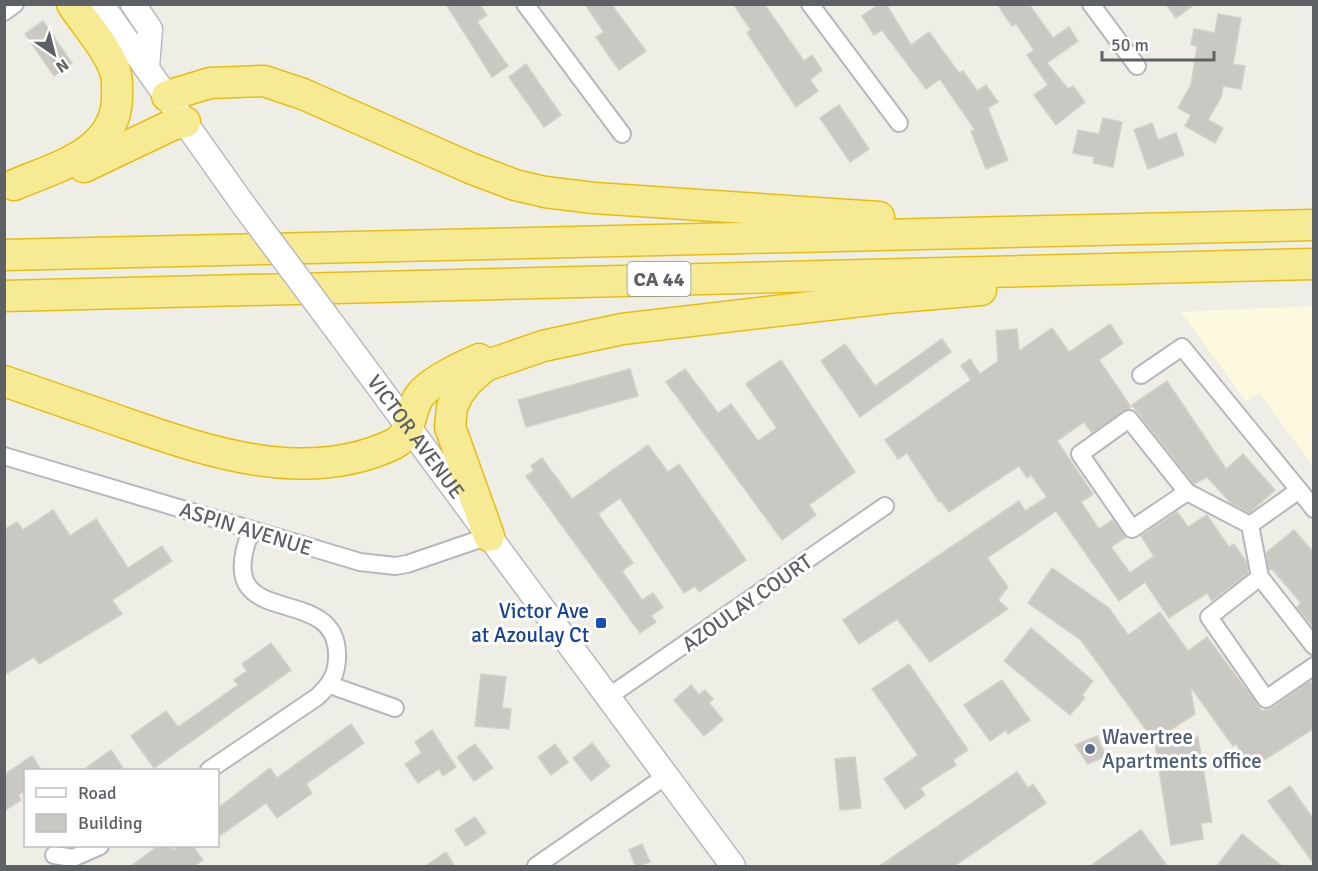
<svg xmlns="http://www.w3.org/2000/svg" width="1318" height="871" font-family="Signika,sans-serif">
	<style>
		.commercial { fill: #fcf9de }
		.building { fill: #cac8c2; stroke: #d3d1c4; stroke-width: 1.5 }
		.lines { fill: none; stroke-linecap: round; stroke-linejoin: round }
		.street-casing { stroke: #b6b7bc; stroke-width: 20 }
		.secondary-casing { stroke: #b7b9bf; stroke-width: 27 }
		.highway-casing { stroke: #e8be0d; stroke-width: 33 }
		.street { stroke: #fff; stroke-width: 16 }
		.secondary { stroke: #fff; stroke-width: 24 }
		.highway { stroke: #f7ea95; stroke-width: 30 }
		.secondary-bridge-casing { stroke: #b7b9bf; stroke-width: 27; stroke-linecap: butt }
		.secondary-bridge { stroke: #fff; stroke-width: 24 }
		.transit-dot { fill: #1a4fb4; stroke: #fff; stroke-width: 2 }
		.service-dot { fill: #5c6f8a; stroke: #fff; stroke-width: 2 }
		.labels { text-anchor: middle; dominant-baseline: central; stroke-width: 6; stroke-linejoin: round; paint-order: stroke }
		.shield { fill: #fff; stroke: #8e9093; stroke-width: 1.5 }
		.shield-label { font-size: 20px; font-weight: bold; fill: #5d6065 }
		.street-label { font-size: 21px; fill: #5d6065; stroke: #fff }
		.transit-label { font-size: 21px; fill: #164399; stroke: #fff; text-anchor: end }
		.service-label { font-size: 21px; fill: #4e5e75; stroke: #fff; text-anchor: start }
	</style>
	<rect width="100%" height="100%" fill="#efeee6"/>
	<path class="commercial" d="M1313 306H1314L1313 466 1259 393 1246 401 1181 312Z"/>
	<g class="building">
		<path d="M446 4H479L487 15 477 22 508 66 492 77Z"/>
		<path d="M585 4H611L646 51 619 70 596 37 604 32Z"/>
		<path d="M733 4H764L804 61 812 55 822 70 810 80 818 91 796 107 747 33 751 30Z"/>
		<path d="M880 4H886L911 45 929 32 959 73 963 71 977 91 986 85 998 102 988 108 1008 160 986 169 971 131 975 130 940 79 926 89 882 30 874 35 862 16Z"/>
		<path d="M997 4H1029L1053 38 1069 27 1078 41 1047 63 1068 89 1073 86 1085 102 1056 125 1034 95 1048 85 1027 55 1034 50 1016 24 1012 26Z"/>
		<path d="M1166 4H1195L1176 18Z"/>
		<path d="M1218 14 1241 18 1233 64 1245 66 1241 89 1223 86 1221 97 1208 120 1223 128 1215 143 1185 126 1191 115 1178 108 1191 85 1197 46 1191 45 1194 29 1215 33Z"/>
		<path d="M43 21 72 63 54 76 25 34Z"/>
		<path d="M526 64 561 115 544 127 509 77Z"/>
		<path d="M839 105 869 149 850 162 820 118Z"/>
		<path d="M1103 118 1122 122 1113 167 1093 163 1094 157 1073 153 1078 130 1099 134Z"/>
		<path d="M1152 123 1158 140 1176 133 1184 155 1148 169 1134 130Z"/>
		<path d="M1110 324 1123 343 1099 360 1131 407 1092 433 1084 422 1057 441 1093 494 1081 502 1099 529 1113 520 1126 537 1111 547 1130 573 1154 556 1141 536 1177 512 1188 527 1207 515 1229 547 1234 544 1247 563 1248 573 1212 601 1207 593 1169 618 1145 582 1119 601 1056 511 987 558 1008 587 998 600 1008 609 930 662 897 619 859 644 843 620 1019 501 1025 511 1047 497 1031 475 1027 478 1019 466 949 512 941 501 939 502 907 453 898 459 885 440 971 380 961 366 970 359 980 374 998 361 996 331 1017 329 1019 351 1052 328 1069 352Z"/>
		<path d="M942 339 951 352 860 417 821 361 845 344 875 386Z"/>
		<path d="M781 360 855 472 809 505 816 515 782 540 666 382 685 369 718 413 731 404 758 441 777 428 746 384Z"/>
		<path d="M630 369 638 396 526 427 518 400Z"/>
		<path d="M1167 381 1226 469 1243 454 1275 490 1249 513 1231 503 1207 477 1194 484 1132 405Z"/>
		<path d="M648 445 668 472 679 464 746 560 699 592 695 586 684 593 620 498 598 514 633 563 622 571 642 600 653 593 663 607 651 616 656 622 640 633 526 476 534 471 531 466 542 458 572 499Z"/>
		<path d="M53 510 70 536 96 519 128 568 162 546 172 561 112 600 122 614 39 664 34 657 4 675V530L17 522 23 530Z"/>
		<path d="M1294 530 1314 553V628L1297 607 1301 603 1272 569 1269 570 1266 553Z"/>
		<path d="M1052 568 1109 608 1128 635 1137 629 1139 630 1138 628 1160 612 1188 651 1207 637 1262 711 1272 708 1310 681 1314 687V728L1252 768 1236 744 1233 746 1190 686 1195 714 1154 741 1081 640 1028 603Z"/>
		<path d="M1031 628 1093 681 1082 695 1085 698 1070 715 1004 661Z"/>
		<path d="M271 643 291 670 154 768 131 736 166 711 178 727 238 685 234 680 247 671 242 664Z"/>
		<path d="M909 664 968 750 953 760 956 765 920 788 925 795 905 809 884 779 918 755 872 689Z"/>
		<path d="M481 674 506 677 502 708 511 709 509 729 475 726Z"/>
		<path d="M1002 680 1030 720 1008 734 1006 730 990 741 964 705Z"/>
		<path d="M691 685 699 695 705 690 713 699 709 703 723 720 704 736 674 700Z"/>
		<path d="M351 724 364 743 306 784 312 793 277 818 266 803 218 837V808L270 768 277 778Z"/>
		<path d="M432 730 456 767 443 776 439 769 418 783 405 764 422 753 415 742Z"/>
		<path d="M1097 736 1106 756 1088 764 1075 745Z"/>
		<path d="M1198 737 1212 822 1201 823 1203 839 1171 845 1155 744Z"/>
		<path d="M592 743 610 766 591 781 573 758Z"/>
		<path d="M475 744 493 768 474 781 457 757Z"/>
		<path d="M555 744 568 762 551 775 538 757Z"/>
		<path d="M111 750 125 771H82Z"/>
		<path d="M32 756 42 771H26V790L18 795 21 800 4 811V775Z"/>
		<path d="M855 757 861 808 840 810 835 759Z"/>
		<path d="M1017 772 1028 788 1033 784 1046 803 953 867H878Z"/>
		<path d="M1290 786 1314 820V864L1268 801Z"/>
		<path d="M475 817 486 833 466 846 455 830Z"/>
		<path d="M1141 830 1168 867H1089L1132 836Z"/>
		<path d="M1242 834 1283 867H1216Z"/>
		<path d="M642 844 650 862 636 867 629 850Z"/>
		<path d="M158 846H170L173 850 180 846H193L203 860 193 867H130Z"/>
		<path d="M446 852 455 867H424Z"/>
	</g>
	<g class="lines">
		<g class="street-casing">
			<g id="street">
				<path d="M525 4 622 134"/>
				<path d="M810 4 899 123"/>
				<path d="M1091 4 1137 66"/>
				<path d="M4 12 15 4"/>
				<path d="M1141 375 1182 347 1299 490"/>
				<path d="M4 456 360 562 395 566 407 564 489 536"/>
				<path d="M1187 492 1129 419 1080 454 1132 529 1187 492 1250 525"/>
				<path d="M1314 509 1299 490 1250 525 1260 577 1314 646"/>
				<path d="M1260 577 1209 617 1266 699 1314 666"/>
				<path d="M330 685 395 708"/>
				<path d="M608 697 885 506"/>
				<path d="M209 770 317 697C331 684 338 673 337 653 335 580 209 635 251 531"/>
				<path d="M54 855 73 858 100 846"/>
				<path d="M536 866 666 776"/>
			</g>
		</g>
		<g class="secondary-casing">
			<g id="secondary">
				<path d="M101 4 245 207"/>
				<path d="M133 4 150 29 147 67"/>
				<path id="s1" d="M342 337 733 866"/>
			</g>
		</g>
		<g class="highway-casing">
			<g id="highway">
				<path d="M167 96 210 83 264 81 303 94 470 168 515 185 545 192 594 198 879 217"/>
				<path d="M84 167 172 125 185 122"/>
				<path d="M14 185C56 167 115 153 117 99 117 90 118 80 115 71 107 48 86 25 72 4"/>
				<path d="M4 255 1314 225"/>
				<path d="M4 296 1314 264"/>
				<path d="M4 381C45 395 85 409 125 423 209 452 306 486 394 444 414 434 408 409 421 394 432 381 463 366 479 359"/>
				<path d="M489 536 450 427 452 407 458 394 468 381 485 366 543 346 622 329 887 298 981 290"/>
			</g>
		</g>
		<use href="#street" class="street"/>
		<use href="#secondary" class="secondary"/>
		<use href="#highway" class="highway"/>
		<g class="secondary-bridge-casing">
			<path id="secondary-bridge" d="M245 207 342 337"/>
		</g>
		<use href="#secondary-bridge" class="secondary-bridge"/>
	</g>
	<rect class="transit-dot" x="595" y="617" width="12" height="12" rx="3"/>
	<circle class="service-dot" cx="1090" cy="749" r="6"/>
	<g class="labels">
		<rect class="shield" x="627.5" y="262" width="63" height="34" rx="4.5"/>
		<g class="shield-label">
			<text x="659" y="279">CA 44</text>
		</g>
		<g class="street-label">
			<text stroke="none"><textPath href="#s1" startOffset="124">VICTOR AVENUE</textPath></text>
			<text transform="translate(246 529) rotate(17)">ASPIN AVENUE</text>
			<text transform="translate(747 603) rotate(-35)">AZOULAY COURT</text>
		</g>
		<g class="transit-label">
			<text x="589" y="611">Victor Ave<tspan x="589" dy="24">at Azoulay Ct</tspan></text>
		</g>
		<g class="service-label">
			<text x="1102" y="737">Wavertree<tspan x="1102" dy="24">Apartments office</tspan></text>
		</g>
	</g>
	<rect width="1318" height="871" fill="none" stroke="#5d6065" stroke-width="12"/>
	<rect x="24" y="769" width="195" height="78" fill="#ffffff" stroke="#bebfc1" stroke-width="1.5"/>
	<rect x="36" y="788" width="30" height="9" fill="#ffffff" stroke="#bebfc1" stroke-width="1.5"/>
	<text x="78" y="799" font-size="18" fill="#5d6065">Road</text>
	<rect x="36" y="814" width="30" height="18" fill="#cac8c2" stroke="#bebfc1" stroke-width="1.5"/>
	<text x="78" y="829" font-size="18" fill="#5d6065">Building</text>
	<g transform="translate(54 54) rotate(145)" stroke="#ffffff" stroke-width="4.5" paint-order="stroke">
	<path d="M0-4.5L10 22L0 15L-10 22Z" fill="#5d6065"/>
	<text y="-9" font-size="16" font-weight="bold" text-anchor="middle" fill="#5d6065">N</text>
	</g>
	<path d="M1102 51v9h112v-9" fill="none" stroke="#5d6065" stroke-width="3"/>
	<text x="1111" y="51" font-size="18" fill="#5d6065" stroke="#ffffff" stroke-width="4.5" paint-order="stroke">50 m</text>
</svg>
